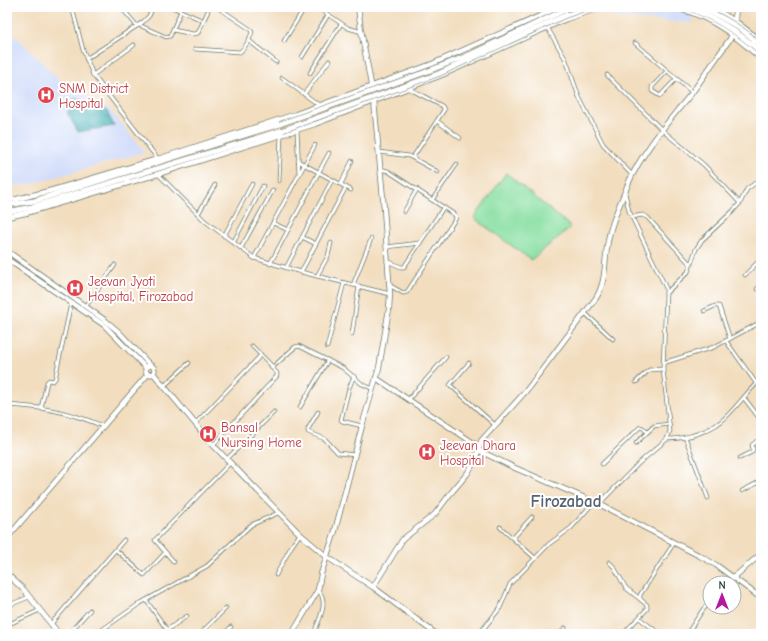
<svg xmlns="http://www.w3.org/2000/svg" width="768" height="641" font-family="'Comic Neue',sans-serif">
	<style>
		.built { fill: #cedafa }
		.garden { fill: #88dfa2; stroke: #548e6b }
		.water { fill: url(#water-waves); stroke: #2c7473 }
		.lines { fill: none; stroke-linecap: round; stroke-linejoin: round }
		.street-casing { stroke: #697564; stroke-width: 4.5 }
		.secondary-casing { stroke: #697564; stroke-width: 6 }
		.primary-casing { stroke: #697564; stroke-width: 6 }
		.street { stroke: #fff; stroke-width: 3 }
		.secondary { stroke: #fff; stroke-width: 4.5 }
		.primary { stroke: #fff; stroke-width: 5 }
		.primary-bridge-casing { stroke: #697564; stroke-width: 6; stroke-linecap: butt }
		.primary-bridge { stroke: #fff; stroke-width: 5 }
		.labels { text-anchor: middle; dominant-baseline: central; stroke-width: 4; stroke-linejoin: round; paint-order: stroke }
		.health-label { font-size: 13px; fill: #be3a42; stroke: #fff; text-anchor: start }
		.district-label { font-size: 17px; font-weight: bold; fill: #586472; stroke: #fff }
	</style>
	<defs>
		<pattern id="water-waves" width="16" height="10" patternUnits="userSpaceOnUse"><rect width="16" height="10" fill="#39abb2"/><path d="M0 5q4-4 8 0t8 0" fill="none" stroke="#2f8c92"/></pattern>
	</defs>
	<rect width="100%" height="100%" fill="#fff"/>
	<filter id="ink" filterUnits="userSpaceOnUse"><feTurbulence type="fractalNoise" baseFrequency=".025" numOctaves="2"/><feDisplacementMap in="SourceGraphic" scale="8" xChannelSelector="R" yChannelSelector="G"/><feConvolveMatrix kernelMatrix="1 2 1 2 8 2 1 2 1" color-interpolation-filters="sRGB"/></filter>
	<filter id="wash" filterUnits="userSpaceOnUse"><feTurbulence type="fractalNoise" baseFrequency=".012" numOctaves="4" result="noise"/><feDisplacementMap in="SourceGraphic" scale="16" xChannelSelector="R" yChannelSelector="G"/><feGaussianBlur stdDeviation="0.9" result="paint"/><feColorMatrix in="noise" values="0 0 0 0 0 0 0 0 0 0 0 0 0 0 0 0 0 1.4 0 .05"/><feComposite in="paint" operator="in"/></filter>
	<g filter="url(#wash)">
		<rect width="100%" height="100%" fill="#f2ddbe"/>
		<g class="built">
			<path d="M616 7H644L681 12 686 7 691 13 693 23 622 18 609 15Z"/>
			<path d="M7 27 60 81 110 110 145 152 31 184 7 187Z"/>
		</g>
		<path class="garden" d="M506 173 571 227 531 260 474 218Z"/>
		<path class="water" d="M75 98 107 111 114 126 78 132 67 113Z"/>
	</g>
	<g filter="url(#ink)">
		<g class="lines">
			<g class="street-casing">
				<g id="street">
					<path d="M72 7 83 50 93 75 158 159"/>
					<path d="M121 7 137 26"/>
					<path d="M172 7 204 21"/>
					<path d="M317 7 348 28 362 32"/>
					<path d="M543 7 545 14"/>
					<path d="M139 25 166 37 170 36 181 11"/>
					<path d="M547 27 566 60 579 97 603 144 632 175"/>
					<path d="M173 30 193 34 198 33 208 11"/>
					<path d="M248 40 276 62"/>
					<path d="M284 41 305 7"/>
					<path d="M635 43 692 92"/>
					<path d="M195 49 240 52C245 48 250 39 252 32L250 29 217 7"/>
					<path d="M302 57 328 15"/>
					<path d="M86 59 143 22 149 16 153 7"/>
					<path d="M667 71 652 87V91L660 96 676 79"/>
					<path d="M310 73 341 24"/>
					<path d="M93 75 134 45"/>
					<path d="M607 75 662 130 704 165 740 203"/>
					<path d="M282 78 319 105"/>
					<path d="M408 88 442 106 444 110 413 157"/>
					<path d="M304 94 329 61"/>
					<path d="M437 121 460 138"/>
					<path d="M297 130 299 174"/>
					<path d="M379 152 409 156 438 172"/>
					<path d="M298 161 351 190"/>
					<path d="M380 169 388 171 455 215 456 218 407 292 403 293 389 285"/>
					<path d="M158 174 205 221 254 258 301 272 390 294"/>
					<path d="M279 181 281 135"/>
					<path d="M341 184 352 161"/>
					<path d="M432 200 457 164"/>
					<path d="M404 212 417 189"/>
					<path d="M198 214 215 185"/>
					<path d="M632 217 642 215 647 217 691 265"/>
					<path d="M273 223 288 230"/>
					<path d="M224 236 252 184"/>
					<path d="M302 237 316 244"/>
					<path d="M233 243 263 186"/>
					<path d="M386 247 420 243"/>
					<path d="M241 248 273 190"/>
					<path d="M254 258 315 145"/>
					<path d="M387 261 401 267H404L443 208"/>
					<path d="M270 264 329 153"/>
					<path d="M286 268 332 180"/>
					<path d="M301 272 346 187"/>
					<path d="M745 275 761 259"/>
					<path d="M317 276 328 256 331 243"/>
					<path d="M353 285 371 239"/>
					<path d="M757 289 761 285"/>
					<path d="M666 293 688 272 696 249 702 240 733 211 740 203 747 189 761 179"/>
					<path d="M86 306 115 265"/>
					<path d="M704 311 715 306H719L730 339"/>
					<path d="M585 313 613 339"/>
					<path d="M352 334 359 286"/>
					<path d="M726 341 756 383"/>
					<path d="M252 346 273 367 295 347 299 346 343 368 362 384 373 389"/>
					<path d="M327 347 344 283"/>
					<path d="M469 363 450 385 495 425"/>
					<path d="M663 363 714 347 761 322"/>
					<path d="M354 376 349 388 341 420 342 421 362 426"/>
					<path d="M636 382 649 370 663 369"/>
					<path d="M164 386 189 363"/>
					<path d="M744 398 761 420"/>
					<path d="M408 400 446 357"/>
					<path d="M7 405C44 407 69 412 103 426"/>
					<path d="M300 407 328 360"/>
					<path d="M41 408 47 382 49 380 53 381 55 379 71 303"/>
					<path d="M318 412 308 429V432L325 439 338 453 355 455"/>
					<path d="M756 414 761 409"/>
					<path d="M195 424 261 355"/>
					<path d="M685 437 708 498"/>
					<path d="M667 439C687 439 713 431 727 416 739 404 749 390 761 379"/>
					<path d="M636 443 654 426 669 424"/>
					<path d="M213 445 277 376V373L271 367"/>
					<path d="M740 458 752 452 753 449 752 445 761 438"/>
					<path d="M227 459 274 412"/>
					<path d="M602 464 640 427 643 428 647 432"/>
					<path d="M742 491 761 481"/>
					<path d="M599 504 639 463 667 439 670 431 663 369 666 293V288L629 211 625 193"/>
					<path d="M500 527 535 558"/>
					<path d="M513 538 532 517"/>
					<path d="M116 550 144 575 165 553"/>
					<path d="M174 562 155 540 230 463"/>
					<path d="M609 562 614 567 626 588 640 599"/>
					<path d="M276 575 291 547 300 534"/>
					<path d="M728 583 733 578"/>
					<path d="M146 600 170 634"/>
					<path d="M7 606 29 597"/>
					<path d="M639 618 660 634"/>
					<path d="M51 624 124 540"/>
					<path d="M7 625 40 610"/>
					<path d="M167 630 187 616"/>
					<path d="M68 634 90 610"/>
					<path d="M96 634 139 604 207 566 251 525 278 513"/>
					<path d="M206 634 204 632V630L226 608"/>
					<path d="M224 634 231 627"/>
					<path d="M314 634C318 620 330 603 318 590"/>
					<path d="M479 634 500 608 510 584 549 544 571 528 594 502"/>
					<path d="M560 634 565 628"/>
					<path d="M623 634 647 609V605L640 599V595L674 543"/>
					<path d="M687 634 702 611 710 601"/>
				</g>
			</g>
			<g class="secondary-casing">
				<g id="secondary">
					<path d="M671 7C706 13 736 35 761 59"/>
					<path d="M711 7 735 21 761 41"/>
					<path d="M7 199H17L53 190 158 159 296 114 432 64 560 7"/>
					<path d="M7 217 26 213 158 174 315 124 442 75 566 19 602 7"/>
					<path d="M7 251 106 321 119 332 150 365"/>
					<path d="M7 259 104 325 146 368"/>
					<circle cx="150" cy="370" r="4.5"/>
					<path d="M153 373 213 445 300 534 327 557 373 587 436 634"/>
					<path d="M376 378 478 446"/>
					<path d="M478 450 515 468 599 504 700 556 716 565 761 598"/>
					<path d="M7 538 148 374"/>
					<path d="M7 574 24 590 59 634"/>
					<path d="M733 578 761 554"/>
					<path d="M373 587 403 539 435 514 450 494 467 474 475 461 481 441 526 391 596 298C607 281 604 260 608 241 611 221 621 203 628 184 643 150 668 122 691 94 704 76 717 57 730 39L734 31 736 7"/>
					<path d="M292 634 318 590 321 574 335 531 362 426 379 368 389 309 390 294 384 209 374 101 361 30 358 7"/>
				</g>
			</g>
			<g class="primary-casing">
				<g id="primary">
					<path d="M7 205 34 201 280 124"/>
					<path d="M7 212 32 207 283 130"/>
				</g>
			</g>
			<use href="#street" class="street"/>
			<use href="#secondary" class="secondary"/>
			<use href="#primary" class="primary"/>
			<g class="primary-bridge-casing">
				<g id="primary-bridge">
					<path d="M685 7C714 16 738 32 761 52"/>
					<path d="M699 7C721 16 744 29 761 46"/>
					<path d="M280 124 423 73 467 56 571 7"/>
					<path d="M283 130 438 74 564 16 589 7"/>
				</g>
			</g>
			<use href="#primary-bridge" class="primary-bridge"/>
		</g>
	</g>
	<defs>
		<g id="hospital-disc" transform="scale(0.9)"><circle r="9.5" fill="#e0444e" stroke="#fff"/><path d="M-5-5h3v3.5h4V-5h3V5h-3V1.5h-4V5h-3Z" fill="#fff"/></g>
	</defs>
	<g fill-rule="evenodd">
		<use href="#hospital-disc" x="46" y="95"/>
		<use href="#hospital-disc" x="75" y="288"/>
		<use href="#hospital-disc" x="208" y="434"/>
		<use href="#hospital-disc" x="427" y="452"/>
	</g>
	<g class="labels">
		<g class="health-label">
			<text x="59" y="88">SNM District<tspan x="59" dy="15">Hospital</tspan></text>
			<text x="88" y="281">Jeevan Jyoti<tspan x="88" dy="15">Hospital, Firozabad</tspan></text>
			<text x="221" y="427">Bansal<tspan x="221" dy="15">Nursing Home</tspan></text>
			<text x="440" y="445">Jeevan Dhara<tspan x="440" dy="15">Hospital</tspan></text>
		</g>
		<g class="district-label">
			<text x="566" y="501">Firozabad</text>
		</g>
	</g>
	<rect width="768" height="641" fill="none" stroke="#fff" stroke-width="24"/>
	<g transform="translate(722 595)"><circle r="19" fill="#ffffff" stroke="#a5b1ae"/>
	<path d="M0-3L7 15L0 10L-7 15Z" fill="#b5179e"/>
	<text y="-6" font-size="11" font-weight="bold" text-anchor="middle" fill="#1f3d34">N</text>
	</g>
</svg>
